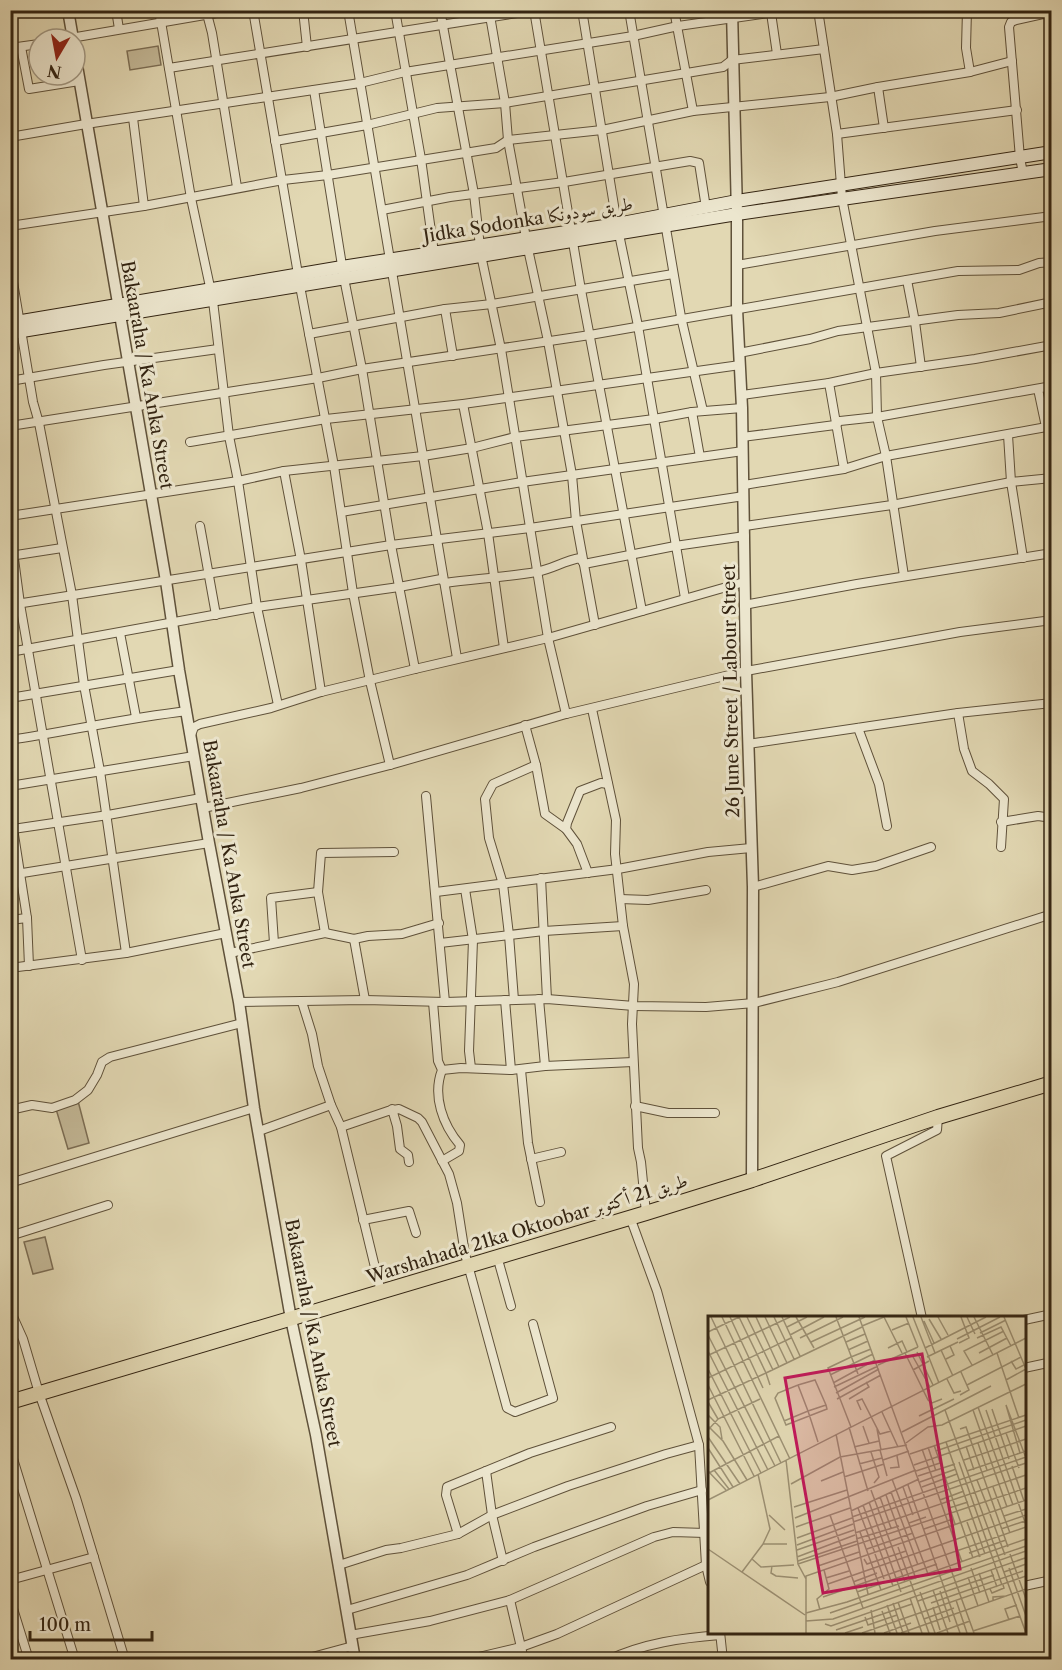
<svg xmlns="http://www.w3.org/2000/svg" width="1062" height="1670" font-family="'Libre Caslon Text',Amiri,serif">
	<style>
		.green { fill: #c4b998; stroke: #7c6e55; stroke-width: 1.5 }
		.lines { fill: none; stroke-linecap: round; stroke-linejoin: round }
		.minor-casing { stroke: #5f513a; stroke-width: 10 }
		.tertiary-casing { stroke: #5f513a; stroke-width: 13 }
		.secondary-casing { stroke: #332412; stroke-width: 14 }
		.primary-casing { stroke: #332412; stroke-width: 16 }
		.minor { stroke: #ece6ce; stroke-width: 8 }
		.tertiary { stroke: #ece6ce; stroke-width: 10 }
		.secondary { stroke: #ece6ce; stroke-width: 12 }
		.primary { stroke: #e2d8b3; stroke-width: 14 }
		.labels { text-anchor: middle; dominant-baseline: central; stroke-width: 6; stroke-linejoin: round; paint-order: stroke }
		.street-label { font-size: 18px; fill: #332412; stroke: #ece6ce }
		.inset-road { fill: none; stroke: #9c9073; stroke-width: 1.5 }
		.view { fill: #c2185b; fill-opacity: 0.15; stroke: #c2185b; stroke-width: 3 }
		.inset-edge { fill: none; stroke: #332412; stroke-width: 3 }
	</style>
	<rect width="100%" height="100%" fill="#e2d8b3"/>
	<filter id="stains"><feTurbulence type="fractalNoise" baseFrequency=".00333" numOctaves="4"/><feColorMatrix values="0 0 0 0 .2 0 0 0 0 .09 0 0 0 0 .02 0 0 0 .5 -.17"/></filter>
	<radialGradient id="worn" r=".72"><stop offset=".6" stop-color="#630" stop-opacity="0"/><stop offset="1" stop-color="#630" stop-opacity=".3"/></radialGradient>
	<g class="green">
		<path d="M158 46 161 65 130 70 127 51Z"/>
		<path d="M78 1101 89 1143 68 1149 56 1109Z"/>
		<path d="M45 1237 53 1269 33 1274 24 1242Z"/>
	</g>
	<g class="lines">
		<g class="minor-casing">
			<g id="minor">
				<path d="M116 10 119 29"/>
				<path d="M159 10 191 198 213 301 229 436 238 481 257 607 278 705"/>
				<path d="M206 10 212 33 237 187"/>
				<path d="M253 10 300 286 334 466 353 593 370 681 390 765"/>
				<path d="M303 10 307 47"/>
				<path d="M348 10 457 658"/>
				<path d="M395 10 421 159 434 253"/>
				<path d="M440 10 474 194 481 255 501 349 548 638 566 714"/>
				<path d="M489 10 505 103 508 140 528 249 548 341 572 475 576 521 595 625"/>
				<path d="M534 10 581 290 642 611"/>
				<path d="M582 10 617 224"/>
				<path d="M629 10 681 317 703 411"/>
				<path d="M674 10 693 111"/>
				<path d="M818 10 837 134 842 198 876 373 877 417 886 456 904 576"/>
				<path d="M967 10 966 48 970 72"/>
				<path d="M771 13 777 54"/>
				<path d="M65 39 234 10"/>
				<path d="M21 47 29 89 79 81"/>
				<path d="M10 48 39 44"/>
				<path d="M169 68 536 10"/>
				<path d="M878 87 884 128"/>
				<path d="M314 90 344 278 362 369 391 545 415 669"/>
				<path d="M133 118 144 206"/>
				<path d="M837 134 1017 110"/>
				<path d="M10 137 86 124 360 83 405 72 633 36 678 26 790 10"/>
				<path d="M275 141 367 125 437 108 505 103 723 67 732 60 824 49"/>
				<path d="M1023 173 1020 158 1009 27 1011 22 1016 20 1052 12"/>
				<path d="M382 210 450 197 564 182 690 161 699 163 706 208"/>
				<path d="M10 226 144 206 283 180 328 175 496 148 508 140 602 130 693 111 830 97 878 87 970 72 1012 61"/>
				<path d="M619 234 638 326 685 598"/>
				<path d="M10 264 33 402 39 423 72 595 84 685 100 771 126 953"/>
				<path d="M737 265 935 231 1052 216"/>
				<path d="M907 280 915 322 921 367"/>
				<path d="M445 309 453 356"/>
				<path d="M309 334 445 309 492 304 673 274"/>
				<path d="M739 353 810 339 838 331 958 315 999 313 1052 302"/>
				<path d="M10 381 104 365 218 349"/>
				<path d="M829 383 844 469"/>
				<path d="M1038 389 1046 427"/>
				<path d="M742 395 829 383 876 373 975 359 1052 345"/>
				<path d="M463 404 488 533 504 648"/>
				<path d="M692 412 700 457"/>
				<path d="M10 426 318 378 362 369 590 335 958 271 1019 270 1039 263 1052 262"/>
				<path d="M1008 435 1011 482 1023 558"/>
				<path d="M742 437 835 425 840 421 877 417 1052 386"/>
				<path d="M190 442 326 419 463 404 740 365"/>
				<path d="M284 471 301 560 321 692"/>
				<path d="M744 485 844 469 886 456 1052 426"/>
				<path d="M341 512 522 482 743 451"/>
				<path d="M10 516 238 481 284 471 423 456 472 448 515 437 654 419 692 412 742 408"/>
				<path d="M200 526 216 615"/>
				<path d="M745 526 892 505 1011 482 1052 478"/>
				<path d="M10 529 20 604 82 960"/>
				<path d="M10 556 62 548"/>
				<path d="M10 605 391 545 530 528 744 496"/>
				<path d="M744 605 857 584 1052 553"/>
				<path d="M120 633 136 717"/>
				<path d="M10 652 257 607 399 587 441 579 445 583C475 579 506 577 536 572 553 569 563 561 580 558L584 564 675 546 745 536"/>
				<path d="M10 698 179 670"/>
				<path d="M592 709 616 820 615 854 623 926 634 984 632 1024 638 1148 641 1162 646 1213"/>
				<path d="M958 713 964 749 972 771 989 784 1004 799 1001 847"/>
				<path d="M525 725 536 765 545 814 566 829"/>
				<path d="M858 728 879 784 887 826"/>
				<path d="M191 735 194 727 200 724 271 708 321 692 415 669 548 638 744 582"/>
				<path d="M10 740C69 731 128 718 187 711"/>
				<path d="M748 744 958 713 1052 703"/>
				<path d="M10 786 194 756"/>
				<path d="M426 796 445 1002"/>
				<path d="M203 808 301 788 390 765 566 714 746 671 960 632 1052 620"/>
				<path d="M10 809 27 918 29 966"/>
				<path d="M1001 822 1038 816 1052 818"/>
				<path d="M13 829 108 815 201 798"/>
				<path d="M588 873 577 844 566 829 567 823 580 791 601 783 608 784"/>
				<path d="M10 875 209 843"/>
				<path d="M541 878 547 999"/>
				<path d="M753 887 828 866 852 870 876 866 931 847"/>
				<path d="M465 889 473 940 469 1051 471 1068"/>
				<path d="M436 892 618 869 708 852 751 848"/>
				<path d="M620 899 648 900 706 890"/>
				<path d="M10 920 27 918"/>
				<path d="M325 933 318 892 321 853 394 852"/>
				<path d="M354 939 365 1000"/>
				<path d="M274 943 271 898 318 892"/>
				<path d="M440 943 544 931 623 926"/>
				<path d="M230 953 325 933 354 939 368 936 402 934 439 923"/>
				<path d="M10 968 126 953 226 933"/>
				<path d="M539 999 545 1066"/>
				<path d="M505 1000 511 1070"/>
				<path d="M514 1000 509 935 503 884 489 838 485 799 493 784 536 765"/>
				<path d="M239 1002 365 1000 445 1002 547 999 634 1006 706 1007 754 1003 838 982 1052 914"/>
				<path d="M302 1002 312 1034 318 1066 331 1105 341 1127 381 1292"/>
				<path d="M433 1002 438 1061 442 1070C432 1096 443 1125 460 1145L459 1151 442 1161"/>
				<path d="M442 1070 461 1068 511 1070 545 1066 633 1062"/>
				<path d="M521 1070 528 1143 540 1202"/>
				<path d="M635 1106 668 1113H715"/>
				<path d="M392 1109 397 1126 400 1149 408 1155 409 1162"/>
				<path d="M10 1110 32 1105 52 1108 75 1100 88 1090 97 1075 102 1062 110 1057 242 1023"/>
				<path d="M341 1127 388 1111 399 1109 418 1118 422 1122 449 1174 457 1203 465 1254 507 1408 515 1412 553 1398 533 1324"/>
				<path d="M259 1131 331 1105"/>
				<path d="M531 1159 561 1152"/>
				<path d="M10 1183 254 1108"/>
				<path d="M630 1217 657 1291 699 1445 706 1565 710 1582"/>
				<path d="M363 1220 409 1211 416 1233"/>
				<path d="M10 1236 108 1205"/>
				<path d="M497 1256 511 1306"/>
				<path d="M10 1310 23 1339 39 1393 76 1498 125 1660"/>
				<path d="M922 1318 886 1156 937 1130 938 1117"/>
				<path d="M1024 1320 1052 1314"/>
				<path d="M1024 1368 1052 1362"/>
				<path d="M10 1449 75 1660"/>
				<path d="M486 1471 492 1515 503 1561"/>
				<path d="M458 1534 446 1495 447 1487 530 1453 611 1427"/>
				<path d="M339 1565 386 1550 401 1548 458 1534 492 1515 568 1486 666 1454 699 1445"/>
				<path d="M10 1580 94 1557"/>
				<path d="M1024 1586 1052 1580"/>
				<path d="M10 1599 29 1660"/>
				<path d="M510 1600 524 1660"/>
				<path d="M347 1610 467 1575 534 1547 647 1506 702 1490"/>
				<path d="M720 1632 723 1660"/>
				<path d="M350 1635 430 1621 510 1600 654 1537 673 1532 705 1533"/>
				<path d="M301 1660 353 1646"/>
				<path d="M466 1660 521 1647 557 1634 706 1565"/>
				<path d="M608 1660C644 1643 682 1638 720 1635"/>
			</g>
		</g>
		<g class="tertiary-casing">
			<g id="tertiary">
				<path d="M68 10 73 39"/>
				<path d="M732 10 737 214V309L742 408 746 671 753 887 752 1180"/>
				<path d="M75 54 166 581 179 670 209 843 239 1002 254 1108 291 1319 316 1435 355 1660"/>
			</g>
		</g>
		<g class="secondary-casing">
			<g id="secondary">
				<path d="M10 323 342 267 617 224 737 201 1052 152"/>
				<path d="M10 333 737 214 1052 169"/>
			</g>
		</g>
		<g class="primary-casing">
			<path id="primary" d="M10 1402 646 1213 752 1180 938 1117 1052 1083"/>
		</g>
		<use href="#minor" class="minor"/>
		<use href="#tertiary" class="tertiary"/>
		<use href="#secondary" class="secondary"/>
		<use href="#primary" class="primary"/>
	</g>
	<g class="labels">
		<g class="street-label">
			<text transform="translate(528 220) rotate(-9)">Jidka Sodonka طريق سودونكا</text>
			<text transform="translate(147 375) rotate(80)">Bakaaraha / Ka Anka Street</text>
			<text transform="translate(731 691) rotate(-91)">26 June Street / Labour Street</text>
			<text transform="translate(229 854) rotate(80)">Bakaaraha / Ka Anka Street</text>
			<text transform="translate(527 1229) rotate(-17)">Warshahada 21ka Oktoobar طريق 21 أكتوبر</text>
			<text transform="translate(313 1333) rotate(79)">Bakaaraha / Ka Anka Street</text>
		</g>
	</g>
	<g transform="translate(708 1316)">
		<rect width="318" height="318" fill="#e2d8b3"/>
		<path class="inset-road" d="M3 1 73 147M14 1 82 143M22 1 55 72M39 1 65 54M48 1 71 51M57 1 79 47M66 1 86 43M74 1 92 40M88 1 106 32M128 1 150 58M151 1 266 317M176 1 194 37M198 1 210 31M205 1 231 67M213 1 227 37M230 1 240 19M259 1 267 18M266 1 285 39M296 1 318 53M221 3 233 23M216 5 226 27M154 10 176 1M79 11 99 1M184 14 201 7M0 16 31 1M272 17 298 4M0 19 67 150M82 19 116 1M92 22 135 1M269 22 293 11 303 30M249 23 292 1M103 26 157 1M138 26 157 18M251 27 261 22 253 1M180 32 194 25 199 36M217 32 278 1M140 34 160 25M233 34 245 60M0 35 60 154M209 36 225 69M197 37 220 84 224 87 234 83M271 37 299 22M289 37 311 102M1 39 82 1M204 39 222 71M143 41 120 52 143 111M143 41 163 33M219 41 250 26M238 43 246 39 242 30M303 45 308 53 316 49M170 49 210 31M264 49 256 35 296 15M0 53 53 157M205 54 221 45M122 59 165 38M0 62 83 22M239 63 246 77 253 75M298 64 318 53M125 67 167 44M0 69 46 160M62 69 58 57 154 11M90 69 107 64 118 89 119 93 78 109 67 82 70 77 90 69 100 95 118 89M259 69 313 41M126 71 170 50M128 77 171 53M252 79 261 74 253 56M129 83 173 59M141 83 161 71 158 66M0 84 58 57 31 1M0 86 10 103M270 91 305 189M284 93 301 143M153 94 149 85 154 83 172 118 183 115M237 94 318 317M265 94 299 191M278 94 318 209M174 96 190 131M0 99 12 111 14 123M211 100 246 83M76 105 100 95 110 126M0 110 15 125 39 164M155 110 161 127M141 111 160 175M169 113 173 134M252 113 258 111 300 231M0 114 10 103 52 83M194 116 283 70M298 117 311 152M128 118 160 278M0 121 32 168M238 126 277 238M198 127 220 111 234 109 318 68M270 127 279 154M226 129 265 242M258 130 266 154M146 131 171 125M220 131 228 155M0 132 25 171M214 133 254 246M172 134 179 160M228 135 318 104M163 136 171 161 166 167M312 137 298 89 318 142M202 138 318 99M78 144 90 248 98 263M175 144 201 135M256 144 318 123M251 146 294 269M151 148 174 142M206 149 318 110M304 150 316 185M182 152 191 151 189 140M6 154 21 173M0 155 18 174M208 155 232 147M259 155 318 135M1 157 71 120M50 158 62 213 55 228M210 160 247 148M136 161 176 148M184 163 220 258M269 164 282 197M113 165 135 156M212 166 248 153M83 168 132 141 199 129M200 169 252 317M195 171 205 199M214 171 249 158M285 171 302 217M163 174 197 266M183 176 210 249M178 179 208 263M172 181 183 212M0 184 318 22M232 184 256 175M239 184 247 208M161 186 193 276M155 189 185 270M86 191 139 174M150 192 167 237M241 192 260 186M143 195 211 163M282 198 297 239M61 199 77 214M122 199 155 292M296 200 318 193M144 201 318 141M87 202 208 154M145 206 318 147M259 206 272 241M201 207 218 201M88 211 142 192M216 213 245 203M293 213 317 205M152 216 173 274M147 217 318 159M89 222 144 202M148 223 191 210M89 229 145 208M190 231 221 317M0 233 97 299M159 233 205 217M89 234 146 214M261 237 298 224M167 238 176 263M302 238 318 283M89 241 147 219M44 243 53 251 86 249M156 243 159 248 198 235M90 245 149 225M90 248 318 172M64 250 63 257 68 260 90 262M110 250 151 236M263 252 272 277M301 252 318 300M283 254 289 271M34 256 55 228H79M296 256 318 248M271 257 281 286M260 261 270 290M118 262 141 255M145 266 169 257M120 268 318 199M282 273 284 277 296 272 295 269M225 274 240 317M232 275 242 306M149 276 229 248M212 276 227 317M115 281 318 211M202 282 214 317M248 284 259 317M210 285 286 259M285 285V281L299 280M190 286 201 317M185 287 195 317M223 287 315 255M179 289 189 317M225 291 232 314M112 294 109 283 121 273 116 254M163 294 167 317M174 295 182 317M98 297 139 286 318 223M122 297 318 230M157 301 160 309 189 299M216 303 246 292M301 304 297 293 309 289M98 305 125 303 318 235M117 308 123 310 317 242M128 314 204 288M265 315 312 300M98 317V260L318 184M137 317 155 311M154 317 318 260M176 317 203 307M193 317 318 273M229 317 262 305"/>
		<path class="view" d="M214 38 252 253 115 277 77 62Z"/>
		<rect width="318" height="318" class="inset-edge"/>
	</g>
	<rect width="1062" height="1670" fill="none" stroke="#e2d8b3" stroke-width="36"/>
	<rect x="12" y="12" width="1038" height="1646" fill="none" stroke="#332412" stroke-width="3"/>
	<rect x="18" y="18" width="1026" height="1634" fill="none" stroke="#332412" stroke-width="1.5"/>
	<g transform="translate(57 57) rotate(190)"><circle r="28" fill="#ece6ce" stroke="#a29883" stroke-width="1.5"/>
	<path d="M0-4.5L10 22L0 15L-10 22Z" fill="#8f2418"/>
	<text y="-9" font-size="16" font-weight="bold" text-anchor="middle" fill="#332412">N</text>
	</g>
	<path d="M30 1631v9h122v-9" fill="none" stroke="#332412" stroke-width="3"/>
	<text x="39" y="1631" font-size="18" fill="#332412" stroke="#ece6ce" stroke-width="4.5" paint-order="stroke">100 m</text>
	<rect width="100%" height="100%" filter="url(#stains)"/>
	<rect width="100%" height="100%" fill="url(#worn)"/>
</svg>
